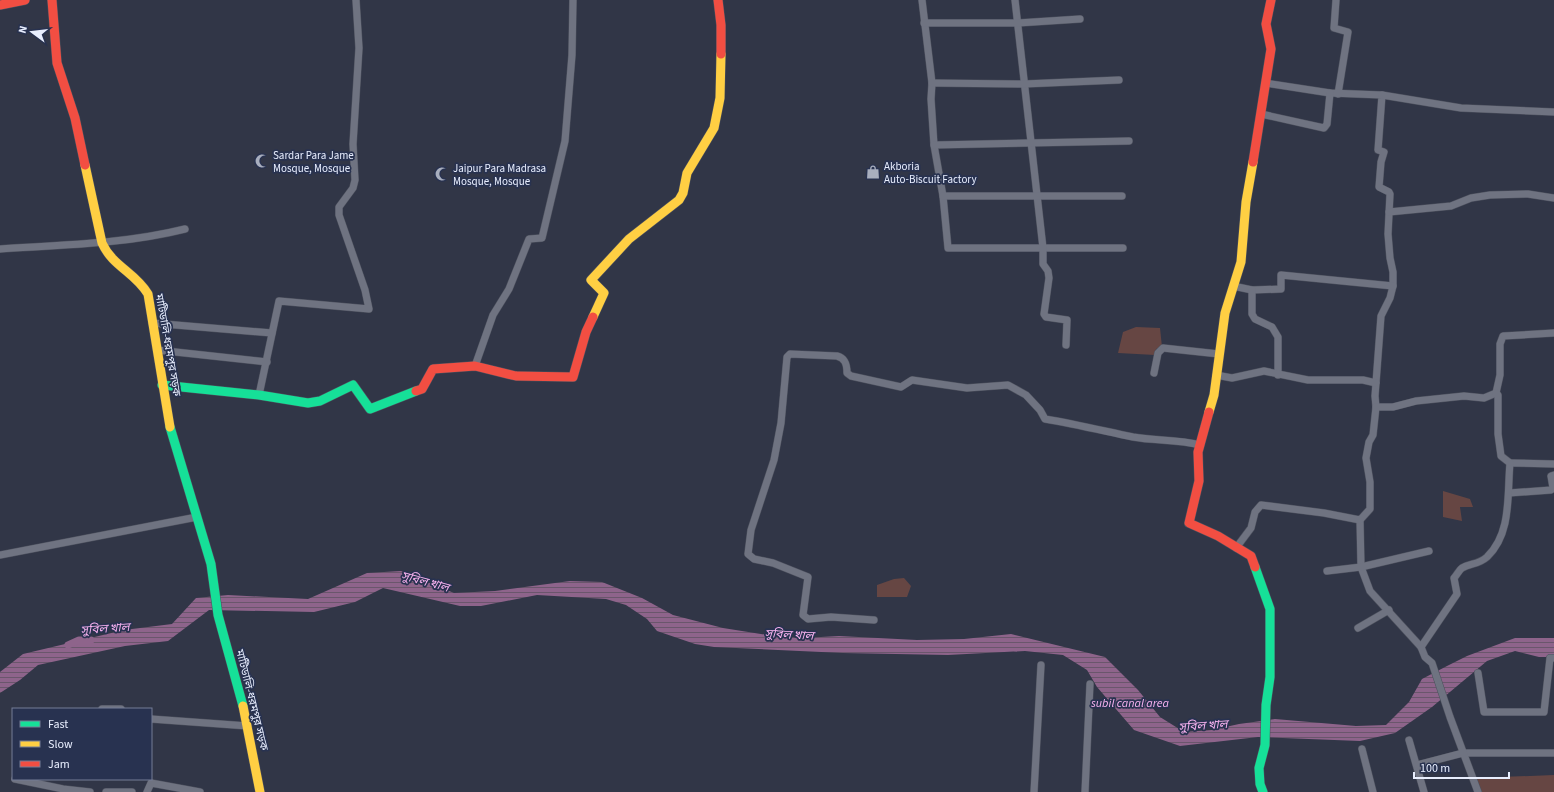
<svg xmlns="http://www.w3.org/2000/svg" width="1554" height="792" font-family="'Source Sans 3','Noto Sans Bengali',sans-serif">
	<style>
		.green { fill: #664643 }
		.water { fill: url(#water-rules) }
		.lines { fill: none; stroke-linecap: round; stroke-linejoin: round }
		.canal { stroke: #8e648b; stroke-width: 7 }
		.street-casing { stroke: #4d515e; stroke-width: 8 }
		.fast-casing { stroke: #4d515e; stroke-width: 10 }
		.slow-casing { stroke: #4d515e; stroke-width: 10 }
		.jam-casing { stroke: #4d515e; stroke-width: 10 }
		.street { stroke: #6f7381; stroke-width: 7 }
		.fast { stroke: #16e098; stroke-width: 9 }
		.slow { stroke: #ffcf43; stroke-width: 9 }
		.jam { stroke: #f24e42; stroke-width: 9 }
		.labels { text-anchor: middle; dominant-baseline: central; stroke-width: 3.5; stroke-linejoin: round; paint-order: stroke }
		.poi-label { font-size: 11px; fill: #e8eefe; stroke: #283250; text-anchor: start }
		.street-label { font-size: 11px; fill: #e8eefe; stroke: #283250 }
		.water-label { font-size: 12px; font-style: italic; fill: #f9b3f1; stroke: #283250 }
	</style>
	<defs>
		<pattern id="water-rules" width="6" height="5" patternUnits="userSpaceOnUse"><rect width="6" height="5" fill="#8e648b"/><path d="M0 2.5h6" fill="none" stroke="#6a566c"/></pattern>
	</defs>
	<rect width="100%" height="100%" fill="#313647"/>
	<g class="green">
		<path d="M1136 327 1160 328 1162 347 1156 349 1155 355 1118 353 1123 332Z"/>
		<path d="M1443 491 1470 499 1473 507H1460L1462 521 1443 517Z"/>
		<path d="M904 578 911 586 907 597H877V585L894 579Z"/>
		<path d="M1554 775V792H1478L1474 778Z"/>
	</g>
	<path class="water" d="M401 571 454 593 495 591 570 581 602 582 642 598 673 615 723 628 774 636 803 638 839 636 917 640 964 639 1011 634 1105 657 1138 690 1160 717 1184 732 1212 730 1239 724 1275 719 1356 726 1386 725 1409 702 1422 679 1447 666 1467 656 1515 638H1554V657H1539L1515 651 1487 661 1432 707 1395 733 1360 741 1258 737 1180 746 1134 730 1097 687 1087 670 1063 655 1025 651 948 655 843 653 714 647 695 644 657 631 647 619 626 605 606 599 537 595 481 606H460L383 588 355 602 314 612 209 610 168 641 125 646 38 665 20 680 0 693V672L23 654 124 630 172 624 196 598 228 595 308 599 367 573Z"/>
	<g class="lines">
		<path class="canal" d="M68 645 79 640H91"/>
		<g class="street-casing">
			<g id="street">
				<path d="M922 0 932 83 931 99 934 145 943 196 948 248H1123"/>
				<path d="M1015 0 1043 248V264L1048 271 1049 278 1044 314 1046 317 1067 320 1066 345"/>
				<path d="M1336 0 1334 28 1348 32 1338 94"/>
				<path d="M924 23H1018L1080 19"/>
				<path d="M932 83 1024 84 1119 80"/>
				<path d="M1265 83 1330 93 1382 95 1378 150 1384 152 1381 162 1379 187 1389 192 1390 194 1388 234 1390 258 1393 272V286L1390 298 1381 316 1375 396 1376 407"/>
				<path d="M1382 95 1461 108 1554 112"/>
				<path d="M1261 114 1324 128 1327 124 1330 93"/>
				<path d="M934 145 1129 141"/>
				<path d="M943 196H1122"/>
				<path d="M1389 212 1451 206 1471 198 1490 195 1528 194 1554 198"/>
				<path d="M0 249C62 245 125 244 185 229"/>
				<path d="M1233 286 1252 290 1281 289V275L1393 286"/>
				<path d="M1252 290V314L1255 319 1272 327 1278 337V375"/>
				<path d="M152 323 272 333"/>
				<path d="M157 350 267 362"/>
				<path d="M475 366 493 315 509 289 529 239 542 238 565 141 572 55 573 0"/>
				<path d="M1154 373 1158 353 1163 348 1219 354"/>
				<path d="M1216 375 1232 378 1264 371 1308 380H1363L1376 383"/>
				<path d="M259 395 279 301 369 309 365 290 339 215V207L353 188 355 180 353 144 359 48 356 0"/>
				<path d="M1510 463 1554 464"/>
				<path d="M1509 493 1551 490 1553 488 1551 476 1554 475"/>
				<path d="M1360 520 1361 567 1370 591 1421 647"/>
				<path d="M1236 548 1251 528 1255 512 1261 505 1324 513 1360 520 1370 509V482L1366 458 1369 442 1373 435 1376 407H1393L1416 401 1464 396 1484 398 1496 393 1500 375V344L1503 336 1554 333"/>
				<path d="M0 555 197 517"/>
				<path d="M1327 571 1361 567 1429 551"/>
				<path d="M874 620 831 617 808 619 803 615 808 577 773 563 754 559 748 554 751 530 774 460 781 423 787 357 790 354 837 356C845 358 847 364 847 373L851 376 901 387 912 380 967 388 1008 385 1026 395 1040 410 1045 419C1075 424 1104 431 1133 437 1155 441 1178 439 1200 445"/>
				<path d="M1358 628 1389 610"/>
				<path d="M1478 673 1484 712H1544L1550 658H1554"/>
				<path d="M102 709H121"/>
				<path d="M151 719 248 726"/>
				<path d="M1409 740 1424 792"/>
				<path d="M1362 749 1373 792"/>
				<path d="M1417 765 1463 753H1554"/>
				<path d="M15 779 63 789 90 792"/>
				<path d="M106 792H132"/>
				<path d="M147 792 151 783 200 792"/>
				<path d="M1034 792 1041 665"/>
				<path d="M1085 792 1090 684"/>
				<path d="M1478 792 1450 717 1432 663 1425 657 1421 647 1457 594 1454 578C1457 575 1459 570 1462 568 1470 563 1478 565 1487 557 1512 533 1507 495 1510 463L1501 456 1498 434V395L1496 393"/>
			</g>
		</g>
		<g class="fast-casing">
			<g id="fast">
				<path d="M162 385 259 395 308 403 320 401 353 385 370 409 416 391"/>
				<path d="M170 427 211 564 218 615 243 706"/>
				<path d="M1255 567 1270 609V677L1266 705 1265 745 1259 768 1260 784 1263 792"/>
			</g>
		</g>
		<g class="slow-casing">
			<g id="slow">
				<path d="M85 165 102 243C113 267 135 272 148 294L170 427"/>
				<path d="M593 317 604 293 591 280 629 239 679 200 683 193 687 173 714 128 720 98 721 54"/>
				<path d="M1209 412 1214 395 1225 313 1241 262 1246 202 1253 162"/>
				<path d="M243 706 260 792"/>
			</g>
		</g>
		<g class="jam-casing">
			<g id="jam">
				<path d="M52 0 57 63 75 118 85 165"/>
				<path d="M718 0 721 25V54"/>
				<path d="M0 5 25 0"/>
				<path d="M1253 162 1271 49 1266 24 1271 0"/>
				<path d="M416 391 422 389 433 369 475 366 516 376 573 377 586 332 593 317"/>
				<path d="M1209 412 1198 452 1199 481 1189 523 1218 536 1251 556 1255 567"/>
			</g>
		</g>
		<use href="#street" class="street"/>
		<use href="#fast" class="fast"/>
		<use href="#slow" class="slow"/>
		<use href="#jam" class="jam"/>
	</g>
	<defs>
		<g id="mosque-bare" transform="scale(1.08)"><path d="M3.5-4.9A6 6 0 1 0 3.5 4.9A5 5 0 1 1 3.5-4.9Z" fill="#a8aebe" stroke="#283250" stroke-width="2.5" paint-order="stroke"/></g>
		<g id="shop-bare" transform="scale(1.08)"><path d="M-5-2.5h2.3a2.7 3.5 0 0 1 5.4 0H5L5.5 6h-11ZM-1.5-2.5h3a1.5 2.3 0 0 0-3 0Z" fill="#a8aebe" stroke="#283250" stroke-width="2.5" paint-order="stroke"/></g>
	</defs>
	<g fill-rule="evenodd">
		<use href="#mosque-bare" x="262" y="161"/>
		<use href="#shop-bare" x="873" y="172"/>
		<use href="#mosque-bare" x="442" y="174"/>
	</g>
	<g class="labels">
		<g class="poi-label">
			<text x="273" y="155">Sardar Para Jame<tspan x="273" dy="13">Mosque, Mosque</tspan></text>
			<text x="884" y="166">Akboria<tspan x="884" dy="13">Auto-Biscuit Factory</tspan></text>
			<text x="453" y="168">Jaipur Para Madrasa<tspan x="453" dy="13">Mosque, Mosque</tspan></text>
		</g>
		<g class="street-label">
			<text transform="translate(168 345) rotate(80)">মাটিডালি-ধরমপুর সড়ক</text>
			<text transform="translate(252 700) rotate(76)">মাটিডালি-ধরমপুর সড়ক</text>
		</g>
		<g class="water-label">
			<text transform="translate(425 582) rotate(15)">সুবিল খাল</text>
			<text transform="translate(105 629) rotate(-4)">সুবিল খাল</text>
			<text transform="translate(789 635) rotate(3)">সুবিল খাল</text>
			<text x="1130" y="703">subil canal area</text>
			<text transform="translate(1203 726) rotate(-4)">সুবিল খাল</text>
		</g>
	</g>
	<rect x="12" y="708" width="140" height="72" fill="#283250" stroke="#757d96"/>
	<rect x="20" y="721" width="20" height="6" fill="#16e098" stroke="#757d96"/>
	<text x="48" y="728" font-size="12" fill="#e8eefe">Fast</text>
	<rect x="20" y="741" width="20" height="6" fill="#ffcf43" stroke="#757d96"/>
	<text x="48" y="748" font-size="12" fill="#e8eefe">Slow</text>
	<rect x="20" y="761" width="20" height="6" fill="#f24e42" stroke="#757d96"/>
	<text x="48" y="768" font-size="12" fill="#e8eefe">Jam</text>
	<g transform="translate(32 32) rotate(285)" stroke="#283250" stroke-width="3" paint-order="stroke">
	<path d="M0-3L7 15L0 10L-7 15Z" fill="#e8eefe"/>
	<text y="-6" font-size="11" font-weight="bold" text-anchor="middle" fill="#e8eefe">N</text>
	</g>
	<path d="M1414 772v6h95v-6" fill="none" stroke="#e8eefe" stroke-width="2"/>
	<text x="1420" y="772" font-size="12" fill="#e8eefe" stroke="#283250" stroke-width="3" paint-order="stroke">100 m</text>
</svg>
